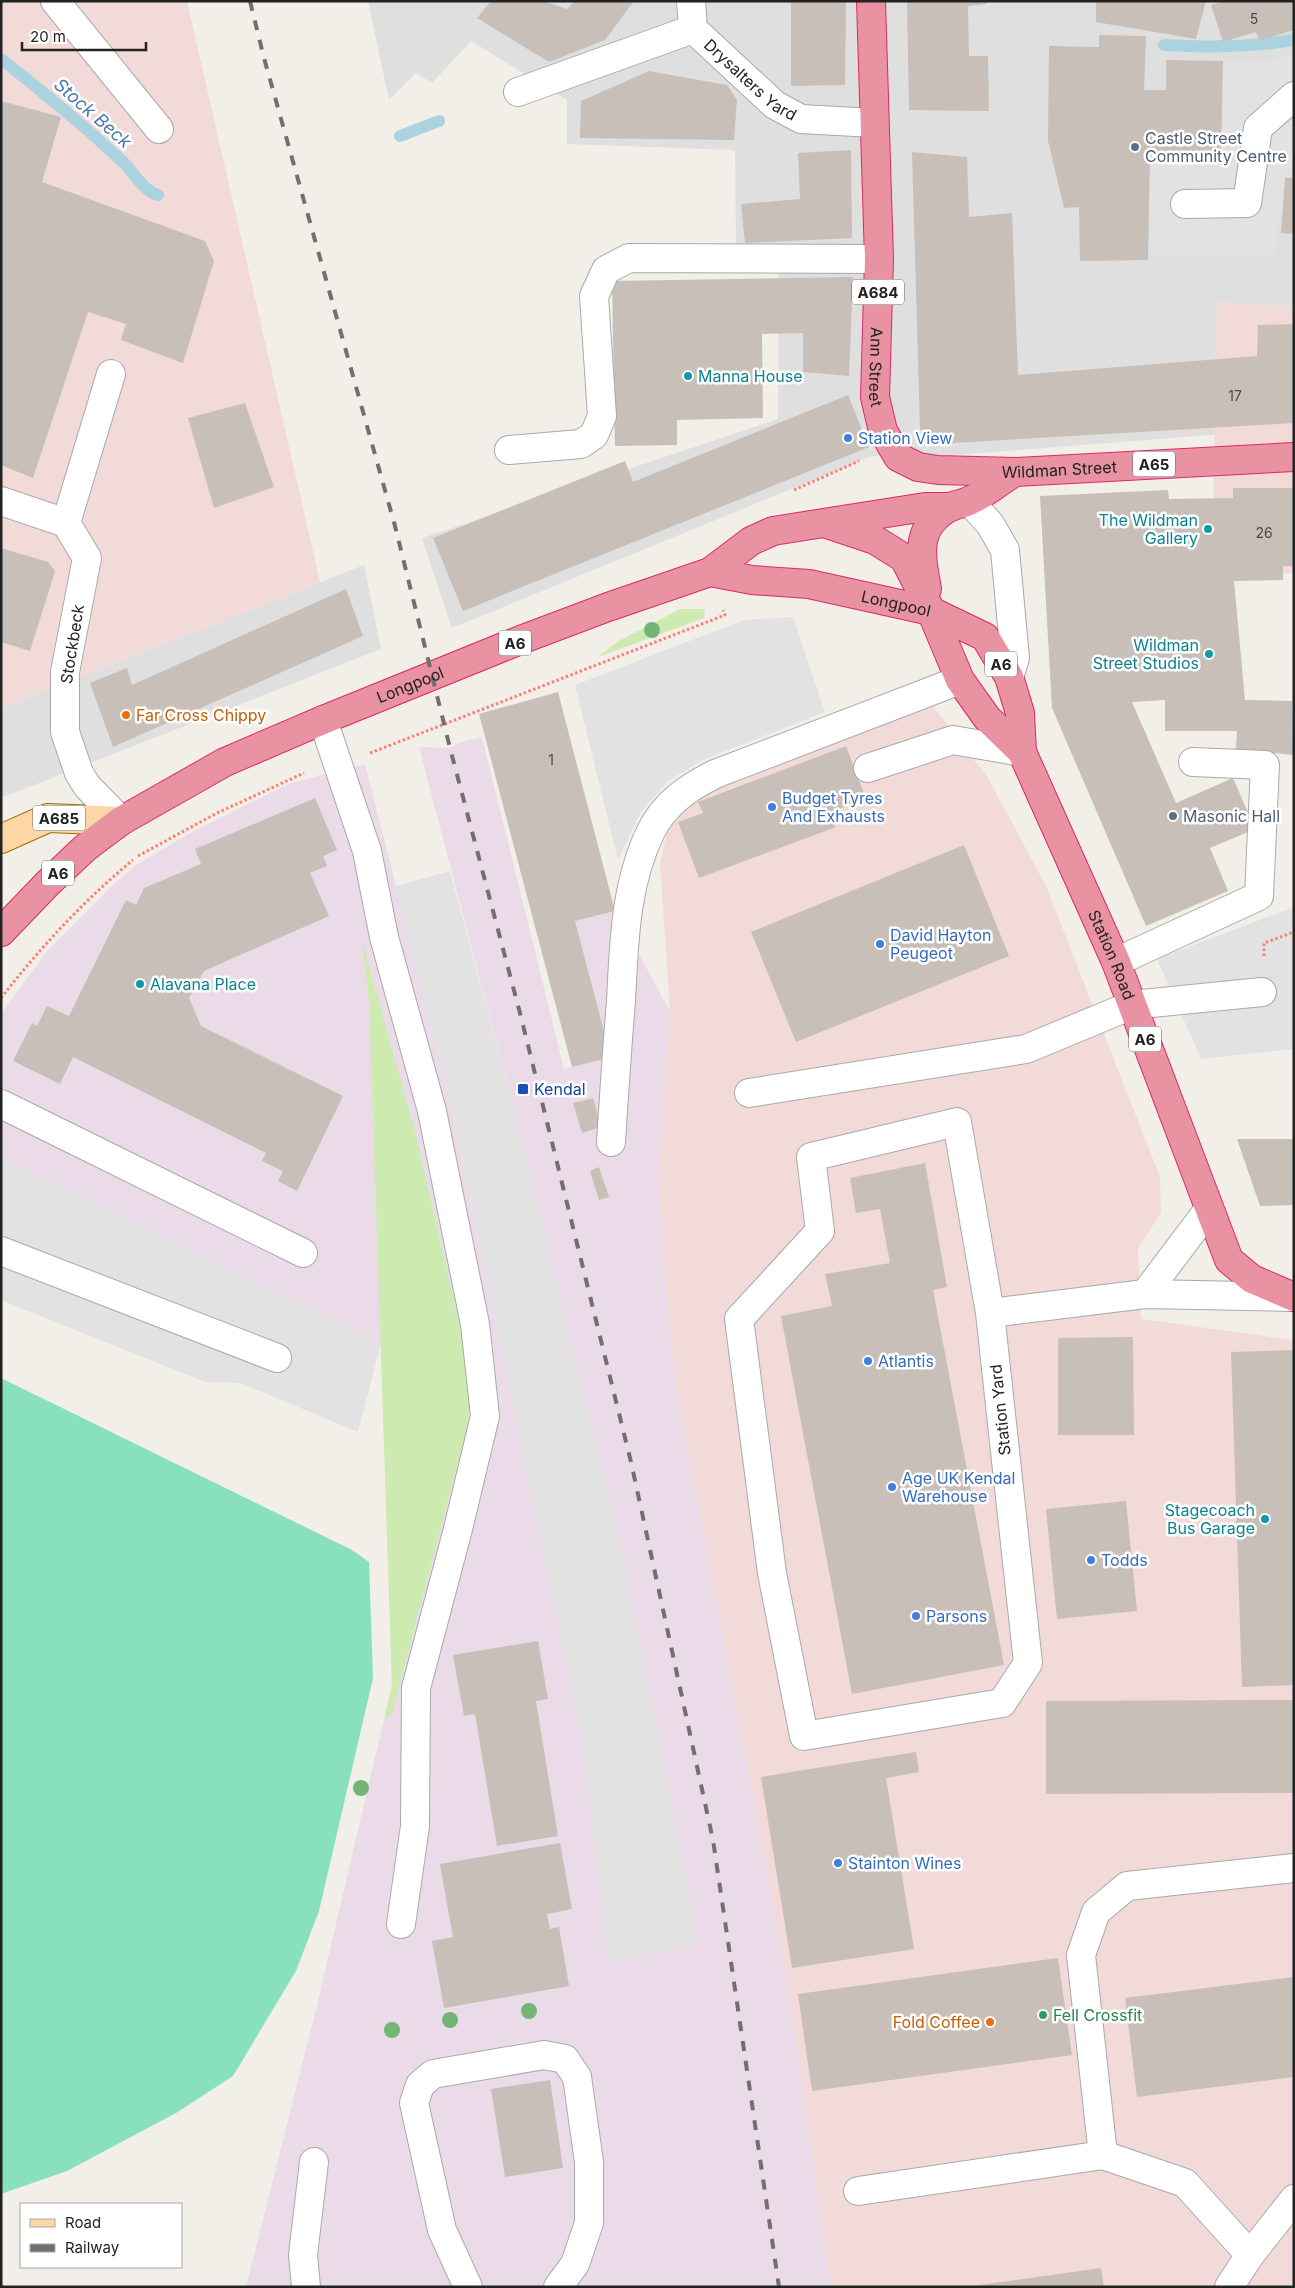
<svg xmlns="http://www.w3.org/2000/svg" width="1295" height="2288" font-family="Inter,sans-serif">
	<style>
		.residential { fill: #e0dfdf }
		.commercial { fill: #f2dad9 }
		.industrial { fill: #ebdbe8 }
		.grass { fill: #cdebb0 }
		.pitch { fill: #88e0be }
		.parking { fill: #e2e2e2 }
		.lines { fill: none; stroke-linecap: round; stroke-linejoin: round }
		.stream { stroke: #aad3df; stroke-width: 12 }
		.building { fill: #c7bfb8 }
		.minor-casing { stroke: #a9a9a9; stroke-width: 30 }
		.major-casing { stroke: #a06b00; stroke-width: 30 }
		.highway-casing { stroke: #dc2a67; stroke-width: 30 }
		.path { stroke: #fa8072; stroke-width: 3; stroke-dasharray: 2.5 2.5; stroke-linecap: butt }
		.minor { stroke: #fff; stroke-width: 28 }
		.major { stroke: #fcd6a4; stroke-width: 28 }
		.highway { stroke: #e892a2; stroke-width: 28 }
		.rail { stroke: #707070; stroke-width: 4; stroke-dasharray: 10 10; stroke-linecap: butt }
		.tree { fill: #74b475 }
		.service-dot { fill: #5c6f8a; stroke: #fff; stroke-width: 2 }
		.culture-dot { fill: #0f9aa8; stroke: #fff; stroke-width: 2 }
		.shop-dot { fill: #3f7fe0; stroke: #fff; stroke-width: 2 }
		.food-dot { fill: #e8710a; stroke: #fff; stroke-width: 2 }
		.transit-dot { fill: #1a4fb4; stroke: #fff; stroke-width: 2 }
		.leisure-dot { fill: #2e9e5b; stroke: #fff; stroke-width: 2 }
		.labels { text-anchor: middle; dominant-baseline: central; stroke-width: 5; stroke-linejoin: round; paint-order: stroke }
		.number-label { font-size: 14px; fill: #4b4948 }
		.shield { fill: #fff; stroke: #646464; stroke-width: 1 }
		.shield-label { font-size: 15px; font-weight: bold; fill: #222 }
		.street-label { font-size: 16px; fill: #222; stroke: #fff }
		.service-label { font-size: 16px; fill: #4e5e75; stroke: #fff; text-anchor: start }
		.culture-label { font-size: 16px; fill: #0d838f; stroke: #fff; text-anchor: end }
		.shop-label { font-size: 16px; fill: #366cbe; stroke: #fff; text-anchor: start }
		.food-label { font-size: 16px; fill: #c56008; stroke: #fff; text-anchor: start }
		.transit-label { font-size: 16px; fill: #164399; stroke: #fff; text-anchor: start }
		.leisure-label { font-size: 16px; fill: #27864d; stroke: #fff; text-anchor: start }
		.water-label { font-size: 18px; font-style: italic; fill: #4a7aab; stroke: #fff }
	</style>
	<rect width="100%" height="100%" fill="#f2efe9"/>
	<g class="residential">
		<path d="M368 1H1294V307L1217 302 1223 434 955 455 872 456 452 628 422 538 778 419 779 245 736 246 735 150 567 144V100L471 41 432 83 416 73 389 100Z"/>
		<path d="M364 565 381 649 1 798V708Z"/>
	</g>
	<g class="commercial">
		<path d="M1 1H187L320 582 1 708Z"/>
		<path d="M1217 302 1294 307V573L1212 575Z"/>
		<path d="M933 706 988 778 1046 886 1160 1177 1161 1213 1138 1248 1141 1319 1294 1340V2287H831L788 1983 674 1375 658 1184 670 1011 660 864 667 832 689 803 714 787Z"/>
	</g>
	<path class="industrial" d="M482 737 564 1069 611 1056 575 921 615 911 670 1011 658 1184 674 1375 788 1983 831 2287H246L317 2005 392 1685 381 1343 1 1158V1014L48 950 116 882 138 864 190 833 288 784 365 764 447 1087 581 1734 609 1962 698 1944 622 1550 512 1102 419 747 450 748 461 742Z"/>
	<g class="grass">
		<path d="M680 609H705L704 618 598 657 617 642Z"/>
		<path d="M362 941 415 1131 466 1353 471 1390 466 1432 391 1717H385L392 1685 369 1000Z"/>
	</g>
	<path class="pitch" d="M1 1378 352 1550 369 1562 373 1678 319 1911 296 1971 233 2076 176 2113 67 2171 1 2194Z"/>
	<g class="parking">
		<path d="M1294 51V165L1285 178 1274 257 1148 255 1150 154 1221 155 1223 61H1269Z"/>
		<path d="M793 617 825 712 705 759 668 781 640 813 618 860 575 685 744 620Z"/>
		<path d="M450 871 512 1102 622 1550 698 1944 609 1962 581 1734 447 1087 396 886Z"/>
		<path d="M1294 907V1049L1201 1059 1157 959Z"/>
		<path d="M1 1158 381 1343 358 1432 240 1383 205 1382 1 1300Z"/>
	</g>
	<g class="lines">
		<g class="stream">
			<path d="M1164 45C1209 48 1249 47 1294 40"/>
			<path d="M1 59C43 92 83 125 122 161 133 171 144 192 158 195"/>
			<path d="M400 136 439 121"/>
		</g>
	</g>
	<g class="building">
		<path d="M491 1H543L567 9 575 1H634L605 40 549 62 477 18Z"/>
		<path d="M791 1H846L845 85 791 86Z"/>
		<path d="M907 1H987V4L968 6 969 56H988L989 111 909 110Z"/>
		<path d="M1096 1H1206L1196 39 1096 22Z"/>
		<path d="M1224 1H1294V30L1259 41 1256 32 1223 42 1211 5Z"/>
		<path d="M1099 35 1146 36 1144 90H1166V60L1223 61 1221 156 1150 154 1148 260 1080 261 1079 207 1064 208 1048 141 1049 46 1099 47Z"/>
		<path d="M649 71 727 85 737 100 734 140 580 138 581 101Z"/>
		<path d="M1 101 61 117 42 182 205 241 214 261 183 363 121 340 126 324 88 312 33 478 1 465Z"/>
		<path d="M851 150 852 238 745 243 741 204 800 199 798 153Z"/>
		<path d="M912 152 967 157 969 217 1012 213 1018 375 1257 356 1258 325 1294 324V423L936 444 920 429Z"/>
		<path d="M1285 178H1294V234L1281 233Z"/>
		<path d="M853 277 849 376 803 372V333L762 334 763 418 677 420V445L615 446 612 281Z"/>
		<path d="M848 395 869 447 463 611 433 538 625 461 633 482Z"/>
		<path d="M245 403 274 487 214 508 188 418Z"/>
		<path d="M1233 488H1294V566H1283V580L1234 581 1245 700 1292 701 1293 755 1236 749 1237 731H1165V700L1132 702 1176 803 1233 778 1255 829 1210 848 1228 891 1146 926 1052 708 1040 496 1168 490 1169 499 1233 498Z"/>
		<path d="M1 548 48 562 55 571 30 651 1 642Z"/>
		<path d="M346 589 363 636 113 747 90 683 127 668 132 685Z"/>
		<path d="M558 692 615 911 575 921 611 1057 572 1067 479 714Z"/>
		<path d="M846 746 866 799 830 812 836 827 699 878 678 822 703 813 698 802Z"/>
		<path d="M315 798 337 850 323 856 327 866 310 873 329 916 204 971 189 998 201 1026 343 1096 297 1191 278 1181 283 1171 262 1161 266 1153 73 1057 60 1084 13 1061 32 1023 37 1026 47 1006 69 1016 126 900 136 905 144 888 201 864 195 849Z"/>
		<path d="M964 845 1009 956 796 1042 751 932Z"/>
		<path d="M593 1098 601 1127 582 1133 573 1103Z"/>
		<path d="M1237 1139H1294V1205L1260 1206Z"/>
		<path d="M925 1163 947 1287 933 1290 1004 1665 852 1694 781 1316 832 1306 825 1274 890 1263 880 1209 856 1213 850 1178Z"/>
		<path d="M599 1167 609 1197 599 1200 590 1171Z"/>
		<path d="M1133 1337 1134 1435H1058V1338Z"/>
		<path d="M1294 1350V1685L1242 1687 1231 1352Z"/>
		<path d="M1126 1501 1137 1611 1057 1619 1046 1509Z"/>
		<path d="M538 1641 548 1699 536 1701 558 1836 497 1846 475 1714 464 1716 453 1655Z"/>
		<path d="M1294 1700V1793L1046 1794V1701Z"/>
		<path d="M916 1752 919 1772 886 1778 914 1949 792 1968 761 1777Z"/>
		<path d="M560 1843 572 1909 547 1914 550 1929 559 1927 569 1986 444 2008 432 1941 453 1937 440 1864Z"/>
		<path d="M1058 1958 1072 2055 812 2091 798 1994Z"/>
		<path d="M1294 1977V2077L1137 2097 1125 1998Z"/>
		<path d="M550 2080 563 2168 505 2177 491 2089Z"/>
		<path d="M1101 2268 1104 2287H973V2286Z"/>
	</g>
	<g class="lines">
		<g class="minor-casing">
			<g id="minor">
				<path d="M55 1 159 129"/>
				<path id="s1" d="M691 1 693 29 775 105 801 119 874 123"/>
				<path d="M518 92 693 29"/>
				<path d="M1185 204 1247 203 1258 128 1294 96"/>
				<path d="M509 450 581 444 594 435 602 416 594 296 606 270 629 258 879 259"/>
				<path d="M1 501 66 523 87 558 65 672V732L79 773 87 786 121 821"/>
				<path d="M969 501 990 524 1005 550 1015 658 1009 677"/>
				<path d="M66 523 111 374"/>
				<path d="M323 720 367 851 384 937 432 1111 475 1324 485 1416 458 1529 416 1688 415 1826 401 1924"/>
				<path d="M868 768 953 740 1022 752"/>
				<path d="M1116 962 1259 896 1265 765 1193 762"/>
				<path d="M749 1093 1026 1049 1132 1005 1262 992"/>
				<path d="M1 1104 303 1253"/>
				<path d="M611 1142C614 1095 617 1048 621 1001 624 943 625 884 651 831 665 803 689 787 715 774L960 680"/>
				<path d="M1 1251 277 1358"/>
				<path d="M1145 1294 1209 1209"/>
				<path d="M990 1313 957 1122 811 1157 820 1231 739 1319 772 1573 804 1736 1002 1703 1028 1663 990 1313 1145 1294 1292 1297"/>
				<path d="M1103 2155 1081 1955 1096 1912 1127 1886 1294 1868"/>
				<path d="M858 2191 1103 2155 1185 2183 1250 2255"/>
				<path d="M306 2287 303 2255 314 2162"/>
				<path d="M468 2287 442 2230 414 2103 420 2085 433 2074 544 2055 565 2059 577 2077 589 2162V2223L575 2264 558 2287"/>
				<path d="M1229 2287 1250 2255 1294 2199"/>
			</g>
		</g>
		<g class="major-casing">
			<path id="major" d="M1 839 48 818 121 821"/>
		</g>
		<g class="highway-casing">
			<g id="highway">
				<path id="s2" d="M871 1 879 259 875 397 883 431 898 457 918 467 938 470 1015 472 1294 457"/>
				<path d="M827 524 875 540 904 558 931 611 960 680 987 718 1022 752"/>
				<path id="s3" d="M710 572 752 580 809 584 931 611 985 637 1009 677 1020 713 1022 752 1116 962 1229 1260 1252 1279 1294 1297"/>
				<path d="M927 589C921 555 914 527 950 507 956 504 963 504 969 501 985 494 1000 481 1015 472"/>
				<path id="s4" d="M1 932 48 883 85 848 121 821 225 762 323 720 523 639 608 607 710 572 751 541 773 531 925 507H951"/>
			</g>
		</g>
		<g class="path">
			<path d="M794 490 859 461"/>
			<path d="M370 753 725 615 723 610"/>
			<path d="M138 856 217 813 304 773"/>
			<path d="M1264 956V943L1294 932"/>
			<path d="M1 998C41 947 83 901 133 860"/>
			<path d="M569 1089 579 1087"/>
		</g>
		<use href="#minor" class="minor"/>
		<use href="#major" class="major"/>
		<use href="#highway" class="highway"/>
		<path class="rail" d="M250 1 264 58 395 526 450 748 521 1017 631 1462 713 1840 779 2287"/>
	</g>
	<g class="tree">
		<circle cx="652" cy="630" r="8"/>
		<circle cx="361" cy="1788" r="8"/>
		<circle cx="529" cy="2011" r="8"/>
		<circle cx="450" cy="2020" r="8"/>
		<circle cx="392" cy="2030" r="8"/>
	</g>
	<g class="service-dot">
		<circle cx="1135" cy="147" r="5"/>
		<circle cx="1173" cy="816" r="5"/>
	</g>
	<g class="culture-dot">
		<circle cx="688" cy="376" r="5"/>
		<circle cx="1208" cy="529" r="5"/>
		<circle cx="1209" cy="654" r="5"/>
		<circle cx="140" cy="984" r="5"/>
		<circle cx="1265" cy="1519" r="5"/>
	</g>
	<g class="shop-dot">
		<circle cx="848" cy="438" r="5"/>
		<circle cx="772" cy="807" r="5"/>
		<circle cx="880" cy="944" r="5"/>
		<circle cx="868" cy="1361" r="5"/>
		<circle cx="892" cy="1487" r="5"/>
		<circle cx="1091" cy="1560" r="5"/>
		<circle cx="916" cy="1616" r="5"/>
		<circle cx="838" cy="1863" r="5"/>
	</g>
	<g class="food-dot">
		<circle cx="126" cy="715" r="5"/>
		<circle cx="990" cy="2022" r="5"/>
	</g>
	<rect class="transit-dot" x="517" y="1083" width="12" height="12" rx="2.5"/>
	<circle class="leisure-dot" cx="1043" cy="2015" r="5"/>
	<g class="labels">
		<g class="number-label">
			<text x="1254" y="18">5</text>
			<text x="1235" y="395">17</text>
			<text x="1264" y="532">26</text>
			<text x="551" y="759">1</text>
		</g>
		<g class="shield">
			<rect x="852" y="279.5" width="52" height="25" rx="4"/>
			<rect x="1133" y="451.5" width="42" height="25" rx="4"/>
			<rect x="499" y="630.5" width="32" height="25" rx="4"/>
			<rect x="985" y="651.5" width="32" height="25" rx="4"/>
			<rect x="33" y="805.5" width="52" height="25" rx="4"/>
			<rect x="42" y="860.5" width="32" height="25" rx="4"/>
			<rect x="1129" y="1026.5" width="32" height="25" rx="4"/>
		</g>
		<g class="shield-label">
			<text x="878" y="292">A684</text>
			<text x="1154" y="464">A65</text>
			<text x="515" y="643">A6</text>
			<text x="1001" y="664">A6</text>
			<text x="59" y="818">A685</text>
			<text x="58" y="873">A6</text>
			<text x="1145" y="1039">A6</text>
		</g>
		<g class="street-label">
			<text stroke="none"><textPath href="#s1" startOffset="105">Drysalters Yard</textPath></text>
			<text stroke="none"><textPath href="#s2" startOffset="366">Ann Street</textPath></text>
			<text stroke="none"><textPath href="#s2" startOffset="625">Wildman Street</textPath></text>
			<text stroke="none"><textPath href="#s3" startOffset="189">Longpool</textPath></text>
			<text transform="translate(72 644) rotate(-81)">Stockbeck</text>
			<text stroke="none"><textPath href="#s4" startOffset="484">Longpool</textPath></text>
			<text stroke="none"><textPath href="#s3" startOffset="630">Station Road</textPath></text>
			<text transform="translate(1000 1410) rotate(-96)">Station Yard</text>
		</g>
		<g class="service-label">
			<text x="1145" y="138">Castle Street<tspan x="1145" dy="18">Community Centre</tspan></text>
			<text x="1183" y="816">Masonic Hall</text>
		</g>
		<g class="culture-label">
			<text x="698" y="376" text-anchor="start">Manna House</text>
			<text x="1198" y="520">The Wildman<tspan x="1198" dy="18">Gallery</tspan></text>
			<text x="1199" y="645">Wildman<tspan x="1199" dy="18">Street Studios</tspan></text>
			<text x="150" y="984" text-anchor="start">Alavana Place</text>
			<text x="1255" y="1510">Stagecoach<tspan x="1255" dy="18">Bus Garage</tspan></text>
		</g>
		<g class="shop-label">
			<text x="858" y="438">Station View</text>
			<text x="782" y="798">Budget Tyres<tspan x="782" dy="18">And Exhausts</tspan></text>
			<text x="890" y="935">David Hayton<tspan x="890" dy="18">Peugeot</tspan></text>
			<text x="878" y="1361">Atlantis</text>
			<text x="902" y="1478">Age UK Kendal<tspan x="902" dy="18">Warehouse</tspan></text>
			<text x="1101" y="1560">Todds</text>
			<text x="926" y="1616">Parsons</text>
			<text x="848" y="1863">Stainton Wines</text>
		</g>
		<g class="food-label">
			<text x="136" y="715">Far Cross Chippy</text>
			<text x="980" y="2022" text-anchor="end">Fold Coffee</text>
		</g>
		<g class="transit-label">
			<text x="534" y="1089">Kendal</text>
		</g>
		<g class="leisure-label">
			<text x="1053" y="2015">Fell Crossfit</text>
		</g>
		<g class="water-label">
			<text transform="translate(93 113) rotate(41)">Stock Beck</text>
		</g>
	</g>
	<rect width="1295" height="2288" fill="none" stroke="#222222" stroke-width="5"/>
	<rect x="20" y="2203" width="162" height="65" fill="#ffffff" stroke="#a7a7a7"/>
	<rect x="30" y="2219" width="25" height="8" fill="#fcd6a4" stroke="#a7a7a7"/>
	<text x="65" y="2228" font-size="15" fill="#222222">Road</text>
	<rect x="30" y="2244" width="25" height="8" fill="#707070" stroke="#a7a7a7"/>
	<text x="65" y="2253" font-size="15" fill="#222222">Railway</text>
	<path d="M22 42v8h124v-8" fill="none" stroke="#222222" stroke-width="2.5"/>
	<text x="30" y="42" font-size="15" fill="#222222" stroke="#ffffff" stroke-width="4" paint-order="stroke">20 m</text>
</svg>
